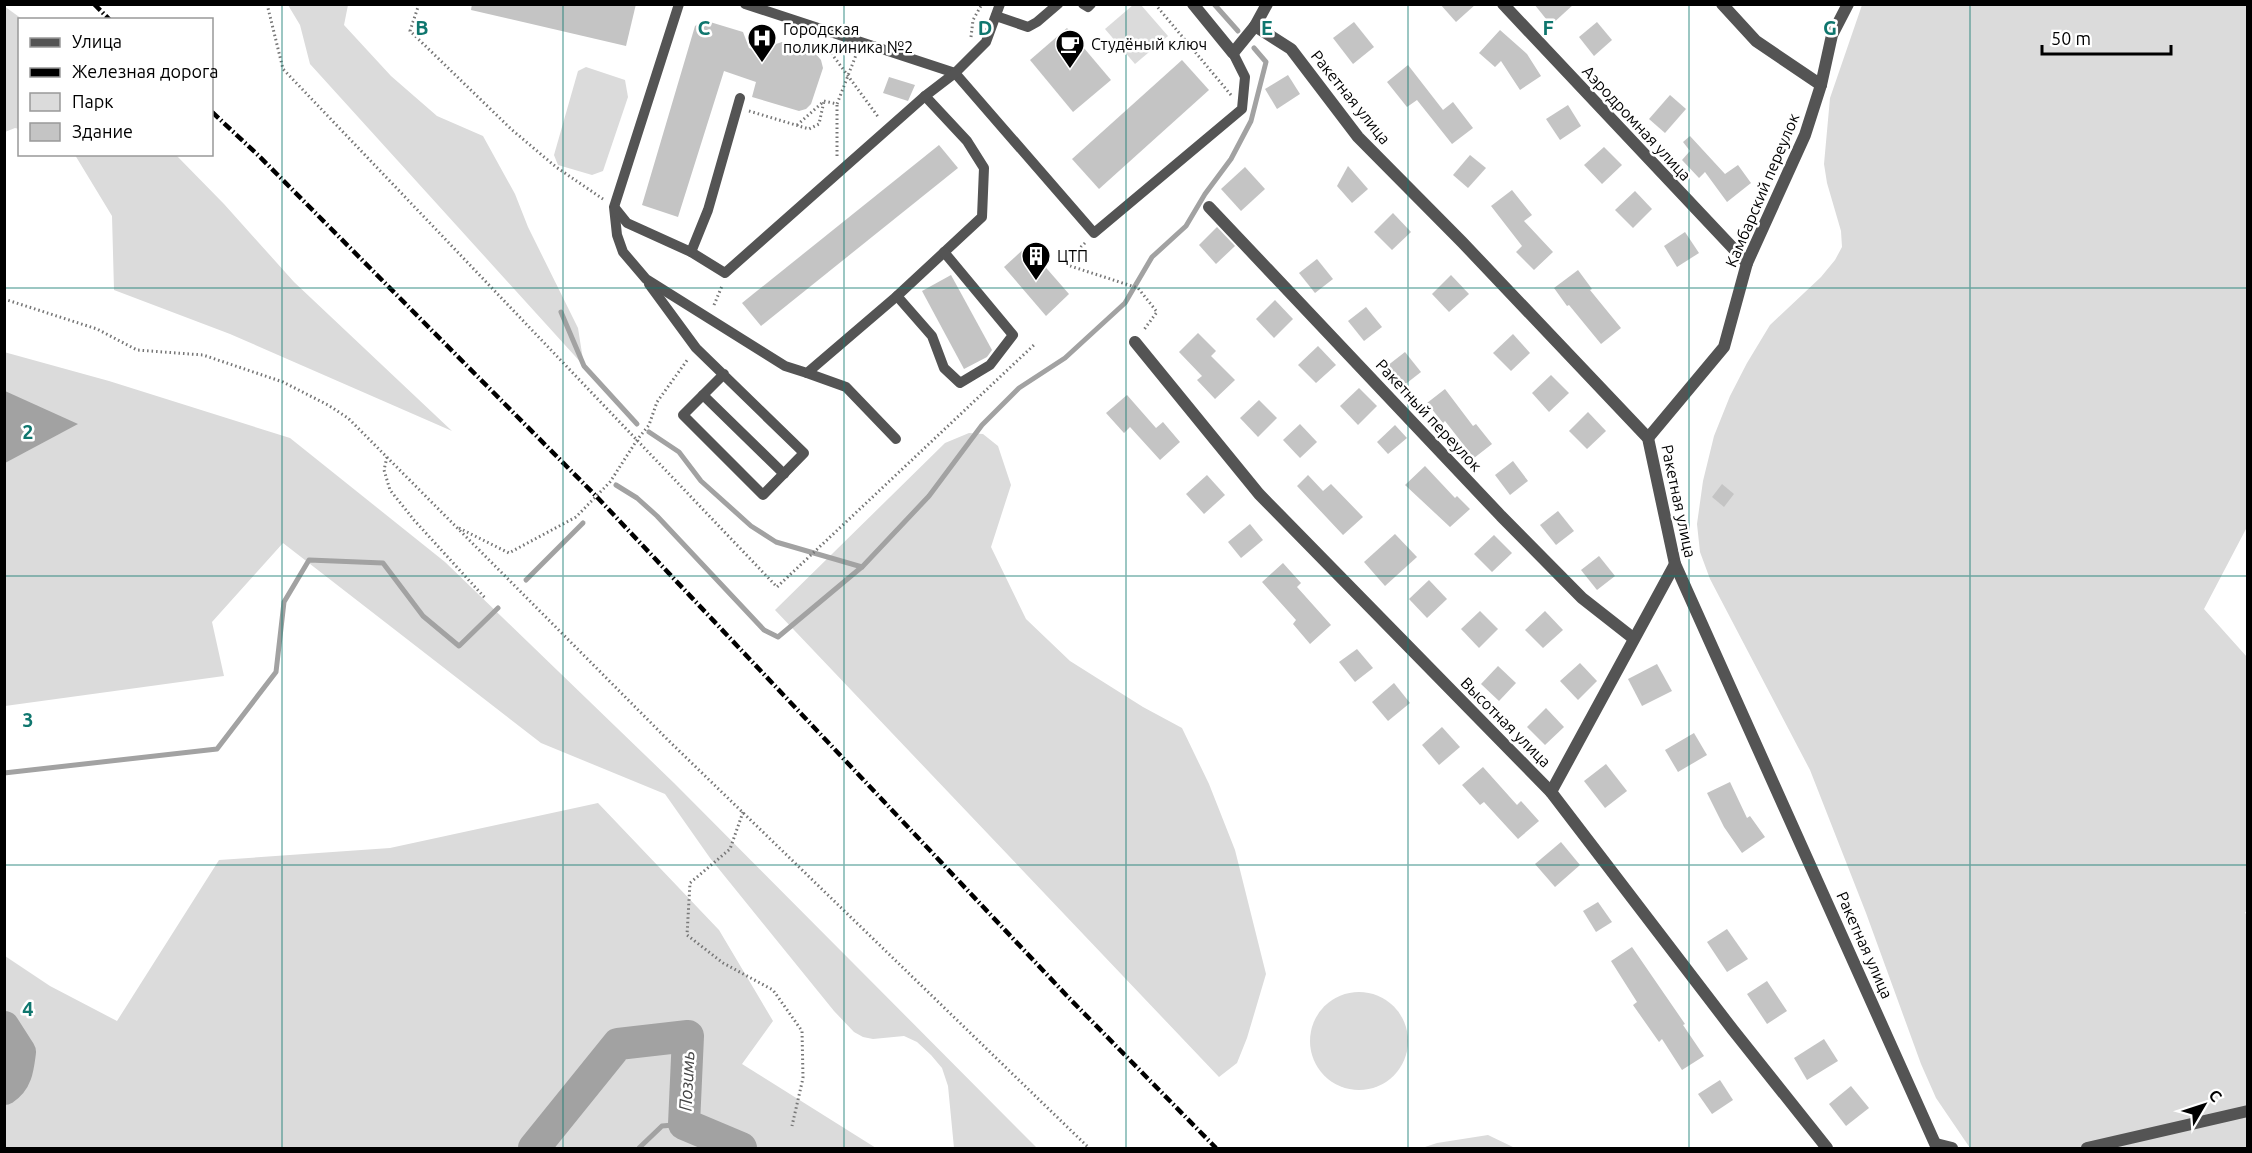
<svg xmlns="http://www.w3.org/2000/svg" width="2252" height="1153" font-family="Ubuntu,sans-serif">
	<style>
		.green { fill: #dbdbdb }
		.water { fill: #a2a2a2 }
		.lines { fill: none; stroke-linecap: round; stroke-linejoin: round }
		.stream { stroke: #a2a2a2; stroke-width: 5 }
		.river { stroke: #a2a2a2; stroke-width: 32 }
		.building { fill: #c4c4c4 }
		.path { stroke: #767676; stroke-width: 3; stroke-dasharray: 1.5 3; stroke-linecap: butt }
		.lane { stroke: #545454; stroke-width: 10 }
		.street { stroke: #545454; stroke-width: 12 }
		.rail { stroke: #000; stroke-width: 4.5; stroke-dasharray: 9 3 1.5 3; stroke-linecap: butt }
		.grid { fill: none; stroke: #0f766e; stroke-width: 1.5; stroke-opacity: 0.55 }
		.labels { text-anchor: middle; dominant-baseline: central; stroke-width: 5; stroke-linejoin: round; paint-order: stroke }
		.poi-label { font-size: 16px; fill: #000; stroke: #fff; text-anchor: start }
		.street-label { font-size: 16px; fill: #000; stroke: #fff }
		.water-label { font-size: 18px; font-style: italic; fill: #434343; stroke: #fff }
		.grid-label { font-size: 20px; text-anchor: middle; font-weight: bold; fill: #0f766e; stroke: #fff; stroke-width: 5; stroke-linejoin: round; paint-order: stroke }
	</style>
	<rect width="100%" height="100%" fill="#fff"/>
	<g class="green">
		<path d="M288 5H348L344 25 391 76 437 116 483 136 515 194 528 227 578 328 584 366 310 64 300 25Z"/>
		<path d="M1133 5H1141L1168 36 1135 64 1105 29Z"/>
		<path d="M1862 5H2247V527L2204 609 2247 657 2248 908 2245 913 2248 915 2247 1148H1970L1936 1098 1921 1064 1866 913 1810 770 1710 579 1700 552 1697 524 1703 481 1714 436 1730 396 1747 363 1770 325 1821 277 1835 260 1842 247 1841 231 1827 183 1824 164 1830 98Z"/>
		<path d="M4 6 22 19 20 20 19 129 15 128 5 132Z"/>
		<path d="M586 67 625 80 628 97 603 171 592 175 558 165 554 155 578 71Z"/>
		<path d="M75 155H176L224 204 294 282 452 431 230 334 114 290 112 216Z"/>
		<path d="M4 352 109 381 290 438 445 562 674 783 1037 1148H954L948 1086 942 1068 931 1055 917 1042 904 1036 873 1039 863 1037 854 1032 834 1011 710 858 665 794 541 743 283 543 212 622 224 676 5 706Z"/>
		<path d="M969 433 983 434 998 446 1011 485 991 547 1026 619 1070 661 1143 707 1182 728 1209 784 1235 850 1266 974 1247 1038 1237 1063 1219 1077 775 610 945 443Z"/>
		<path d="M598 803 719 930 773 1021 742 1064 876 1148H5V956L50 986 117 1021 219 860 390 848Z"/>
		<circle cx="1359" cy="1041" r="49"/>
		<path d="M1488 1135 1515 1148H1422L1437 1143Z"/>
	</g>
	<path class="water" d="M5 391 78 424 5 463Z"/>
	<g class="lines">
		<g class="stream">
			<path d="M1214 4 1238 31"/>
			<path d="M561 312 584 366 637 424"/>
			<path d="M649 432 679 452 701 481 751 526 776 542 862 567"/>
			<path d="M616 485 637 498 657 516 764 630 778 637 863 566 929 496 982 425 1019 388 1065 358 1125 303 1152 257 1186 226 1205 194 1231 159 1251 121 1266 62 1254 48"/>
			<path d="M526 580 583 523"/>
			<path d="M4 773 217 749 276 672 284 602 309 560 383 563 423 616 459 646 498 608"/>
			<path d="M639 1148 662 1126 684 1124"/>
		</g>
		<g class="river">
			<path d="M4 1027 20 1052C18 1067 17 1081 4 1089"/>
			<path d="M534 1148 618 1044 688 1036 684 1124 741 1148"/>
		</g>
	</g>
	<g class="building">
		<path d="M472 4H636L626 46 471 10Z"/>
		<path d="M1440 4H1476L1456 22Z"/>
		<path d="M1534 4H1574L1551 25Z"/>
		<path d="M702 21 710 22 743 32 749 48 766 54 776 44 782 42 815 53 821 60 823 68 811 104 806 109 799 111 752 97 756 82 724 71 678 217 642 205 695 26Z"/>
		<path d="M1354 22 1374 47 1353 64 1333 38Z"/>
		<path d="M1597 22 1612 40 1594 56 1579 37Z"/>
		<path d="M1067 28 1111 80 1073 112 1030 60Z"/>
		<path d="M1500 30 1527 54 1541 76 1520 90 1501 61 1495 67 1479 53Z"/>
		<path d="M1182 60 1209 90 1099 189 1072 159Z"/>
		<path d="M1408 65 1443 110 1453 102 1473 128 1452 144 1417 100 1407 107 1387 82Z"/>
		<path d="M1288 75 1300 94 1277 109 1265 89Z"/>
		<path d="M889 77 915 85 908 101 883 93Z"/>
		<path d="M1670 95 1686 109 1665 133 1649 119Z"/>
		<path d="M1568 105 1581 126 1560 140 1546 119Z"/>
		<path d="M1690 136 1725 174 1738 165 1751 183 1727 202 1705 172 1699 178 1682 160 1690 151 1683 142Z"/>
		<path d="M939 145 958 168 761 326 742 303Z"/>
		<path d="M1604 147 1622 165 1602 184 1584 165Z"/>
		<path d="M1470 155 1486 168 1468 188 1453 175Z"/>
		<path d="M1348 166 1368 189 1352 203 1337 186Z"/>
		<path d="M1245 167 1265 189 1241 211 1221 189Z"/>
		<path d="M1512 190 1532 215 1524 221 1553 252 1534 270 1516 252 1522 246 1491 206Z"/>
		<path d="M1635 191 1652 209 1633 228 1615 210Z"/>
		<path d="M1393 213 1411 232 1392 250 1374 232Z"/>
		<path d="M1217 227 1235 246 1216 264 1199 245Z"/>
		<path d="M1685 232 1699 253 1677 267 1664 246Z"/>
		<path d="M1027 246 1069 294 1046 316 1004 267Z"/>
		<path d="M1317 259 1333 279 1315 293 1299 273Z"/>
		<path d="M1578 270 1592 289 1590 290 1621 328 1601 344 1569 305 1567 306 1554 288Z"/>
		<path d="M951 275 992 350 987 357 964 369 922 291Z"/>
		<path d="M1451 275 1469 294 1449 312 1432 294Z"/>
		<path d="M1275 300 1293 319 1274 338 1256 319Z"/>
		<path d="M1366 307 1382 327 1364 341 1348 321Z"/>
		<path d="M1198 333 1216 351 1211 356 1235 380 1215 399 1197 380 1202 376 1179 352Z"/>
		<path d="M1513 334 1530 353 1511 371 1493 353Z"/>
		<path d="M1318 346 1336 365 1316 383 1298 365Z"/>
		<path d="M1405 352 1421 372 1403 386 1387 366Z"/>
		<path d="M1551 375 1569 393 1549 412 1532 393Z"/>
		<path d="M1359 388 1377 406 1358 425 1340 406Z"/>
		<path d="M1445 389 1473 426 1476 424 1492 444 1474 458 1445 421 1443 423 1427 403Z"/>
		<path d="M1127 395 1156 428 1163 422 1180 442 1160 460 1130 427 1124 433 1106 413Z"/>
		<path d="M1259 400 1277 418 1258 437 1240 418Z"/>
		<path d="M1588 412 1606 431 1587 449 1569 431Z"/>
		<path d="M1300 424 1317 442 1300 458 1283 440Z"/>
		<path d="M1395 425 1407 438 1388 454 1377 442Z"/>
		<path d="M1513 461 1528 481 1510 495 1495 475Z"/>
		<path d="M1425 466 1455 498 1457 496 1470 509 1450 527 1405 485Z"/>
		<path d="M1207 475 1225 495 1204 514 1186 494Z"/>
		<path d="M1308 475 1323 491 1331 484 1363 517 1343 535 1297 486Z"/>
		<path d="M1722 484 1734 494 1724 507 1712 497Z"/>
		<path d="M1558 511 1574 531 1556 545 1540 525Z"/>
		<path d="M1250 524 1263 540 1241 558 1228 542Z"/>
		<path d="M1395 534 1417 557 1385 586 1364 562Z"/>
		<path d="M1494 535 1512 553 1492 572 1474 554Z"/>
		<path d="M1599 556 1615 576 1597 590 1581 570Z"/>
		<path d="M1283 563 1301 583 1297 587 1331 625 1310 644 1293 624 1296 620 1262 582Z"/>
		<path d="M1429 580 1447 599 1427 618 1409 599Z"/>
		<path d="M1480 611 1498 629 1479 648 1461 629Z"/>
		<path d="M1545 611 1563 630 1543 648 1525 630Z"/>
		<path d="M1357 649 1373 668 1355 682 1339 662Z"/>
		<path d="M1580 663 1597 681 1578 700 1560 681Z"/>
		<path d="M1657 664 1672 691 1642 706 1628 679Z"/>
		<path d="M1498 666 1516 683 1499 701 1481 684Z"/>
		<path d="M1394 683 1410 703 1388 721 1372 702Z"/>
		<path d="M1546 708 1564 727 1545 745 1527 727Z"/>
		<path d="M1442 727 1460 747 1439 765 1422 745Z"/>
		<path d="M1694 733 1707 755 1678 772 1665 750Z"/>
		<path d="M1606 764 1627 791 1605 808 1584 781Z"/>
		<path d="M1483 767 1517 805 1521 801 1539 821 1518 839 1484 802 1480 805 1462 785Z"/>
		<path d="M1730 782 1747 818 1750 816 1765 837 1742 853 1724 827 1707 793Z"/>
		<path d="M1561 842 1580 865 1555 887 1535 864Z"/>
		<path d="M1598 902 1612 922 1596 932 1583 911Z"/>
		<path d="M1727 929 1748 959 1727 972 1707 942Z"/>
		<path d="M1632 947 1685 1024 1683 1025 1704 1056 1682 1070 1662 1039 1659 1042 1633 1005 1637 1002 1611 961Z"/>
		<path d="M1767 981 1787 1011 1767 1024 1747 994Z"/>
		<path d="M1824 1039 1838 1061 1807 1080 1794 1058Z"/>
		<path d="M1720 1080 1733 1100 1712 1114 1698 1094Z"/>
		<path d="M1851 1086 1869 1108 1846 1126 1829 1104Z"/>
	</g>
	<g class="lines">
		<g class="path">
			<path d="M267 4 283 69 777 587 1035 344"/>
			<path d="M419 4 410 31 511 129 556 167 603 199"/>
			<path d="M1155 4 1231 95"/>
			<path d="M971 37 973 20 982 4"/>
			<path d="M826 46 879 118"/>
			<path d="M824 101 837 104 856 55"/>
			<path d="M749 111 809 129 819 124 824 101"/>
			<path d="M797 125 823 102"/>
			<path d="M837 156V104"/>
			<path d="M1085 243 1064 264 1138 288 1157 312 1143 331"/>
			<path d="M4 299 97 329 137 350 203 355 283 382 328 405 348 418 668 740 1089 1148"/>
			<path d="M714 305 722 286"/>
			<path d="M387 457 384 470 390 490 414 520 486 599"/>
			<path d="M459 528 509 553 576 517 610 482 637 440 649 425 657 402 688 359"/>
			<path d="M743 812 730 849 690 883 687 935 723 963 773 990 802 1031 803 1078 792 1126"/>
		</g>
		<g class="lane">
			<path d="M679 4 614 207 617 235 623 252 646 279 785 366 807 373 897 296 982 217 984 168 967 141 925 96"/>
			<path d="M745 4 955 73 1094 233 1242 109 1245 77 1233 53"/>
			<path d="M1083 4 1088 7 1091 4"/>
			<path d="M996 16 1028 27 1037 22 1058 4"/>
			<path d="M615 208 627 223 691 252 725 273 925 96 955 73 986 42 1000 4"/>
			<path d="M691 252 708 210 740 98"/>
			<path d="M649 284 696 348 804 453 763 495 683 415 724 374"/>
			<path d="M897 296 932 336 944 368 960 383 990 365 1013 335 944 252"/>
			<path d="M807 373 846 387 896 439"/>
			<path d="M703 395 784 474"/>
		</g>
		<g class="street">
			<path d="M1193 4 1233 53 1255 26 1291 49 1358 137 1462 242 1648 438 1675 564 1937 1148"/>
			<path d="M1503 4 1747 263"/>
			<path d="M1722 4 1756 41 1821 85"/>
			<path d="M1255 26 1267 4"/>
			<path d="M1209 207 1501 516 1582 598 1633 638"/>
			<path d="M1135 342 1259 494 1551 792 1733 1030 1827 1148"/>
			<path d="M1648 438 1724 347 1747 263 1805 135 1821 85 1832 35 1848 4"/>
			<path d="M1551 792 1675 564"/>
			<path d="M1936 1144 1952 1148"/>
			<path d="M2087 1148 2248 1111"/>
		</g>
		<g class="rail">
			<path d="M94 4 110 20"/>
			<path d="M212 112 259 156 596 496 1069 998 1216 1148"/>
		</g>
	</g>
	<path class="grid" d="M282 4V1148M563 4V1148M844 4V1148M1126 4V1148M1408 4V1148M1689 4V1148M1970 4V1148M4 288H2248M4 576H2248M4 865H2248"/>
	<defs>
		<g id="hospital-pin" transform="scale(1.5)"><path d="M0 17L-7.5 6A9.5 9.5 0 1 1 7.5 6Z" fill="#000" stroke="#fff"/><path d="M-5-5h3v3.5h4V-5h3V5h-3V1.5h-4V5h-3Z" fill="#fff"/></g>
		<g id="cafe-pin" transform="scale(1.5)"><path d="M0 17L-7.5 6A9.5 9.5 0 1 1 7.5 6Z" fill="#000" stroke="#fff"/><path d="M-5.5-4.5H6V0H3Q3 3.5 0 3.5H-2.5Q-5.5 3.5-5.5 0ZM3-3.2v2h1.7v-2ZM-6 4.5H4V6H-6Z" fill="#fff"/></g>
		<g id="building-pin" transform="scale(1.5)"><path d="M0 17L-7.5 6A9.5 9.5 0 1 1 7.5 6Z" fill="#000" stroke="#fff"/><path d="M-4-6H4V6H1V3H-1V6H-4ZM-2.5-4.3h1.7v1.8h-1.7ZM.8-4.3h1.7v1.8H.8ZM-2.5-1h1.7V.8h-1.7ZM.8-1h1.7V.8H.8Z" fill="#fff"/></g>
	</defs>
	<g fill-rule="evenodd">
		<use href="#hospital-pin" x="762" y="38"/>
		<use href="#cafe-pin" x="1070" y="44"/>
		<use href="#building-pin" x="1036" y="256"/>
	</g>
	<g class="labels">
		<g class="poi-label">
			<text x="783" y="29">Городская<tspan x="783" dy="18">поликлиника №2</tspan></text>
			<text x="1091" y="44">Студёный ключ</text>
			<text x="1057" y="256">ЦТП</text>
		</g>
		<g class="street-label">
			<text transform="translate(1351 97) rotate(51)">Ракетная улица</text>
			<text transform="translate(1637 123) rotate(47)">Аэродромная улица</text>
			<text transform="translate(1762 190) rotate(-67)">Камбарский переулок</text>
			<text transform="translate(1429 415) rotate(47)">Ракетный переулок</text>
			<text transform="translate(1679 501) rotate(78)">Ракетная улица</text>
			<text transform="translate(1506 722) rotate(45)">Высотная улица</text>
			<text transform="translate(1865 945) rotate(66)">Ракетная улица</text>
		</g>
		<g class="water-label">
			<text transform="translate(686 1081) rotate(-87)">Позимь</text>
		</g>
	</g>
	<g class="grid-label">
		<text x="422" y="35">B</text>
		<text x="704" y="35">C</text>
		<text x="985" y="35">D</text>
		<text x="1267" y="35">E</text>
		<text x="1548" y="35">F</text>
		<text x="1830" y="35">G</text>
		<text x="28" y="439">2</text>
		<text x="28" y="727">3</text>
		<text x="28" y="1016">4</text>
	</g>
	<rect width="2252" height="1153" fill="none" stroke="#000000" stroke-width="12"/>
	<rect x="18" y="18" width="195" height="138" fill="#ffffff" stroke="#999999" stroke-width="1.5"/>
	<rect x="30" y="38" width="30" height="9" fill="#545454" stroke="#999999" stroke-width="1.5"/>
	<text x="72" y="48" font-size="18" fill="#000000">Улица</text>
	<rect x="30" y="68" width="30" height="9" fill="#000000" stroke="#999999" stroke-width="1.5"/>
	<text x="72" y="78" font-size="18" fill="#000000">Железная дорога</text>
	<rect x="30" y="93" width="30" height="18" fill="#dbdbdb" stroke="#999999" stroke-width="1.5"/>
	<text x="72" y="108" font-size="18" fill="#000000">Парк</text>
	<rect x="30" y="123" width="30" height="18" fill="#c4c4c4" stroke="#999999" stroke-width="1.5"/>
	<text x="72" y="138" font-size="18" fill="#000000">Здание</text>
	<g transform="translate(2204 1105) rotate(51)" stroke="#ffffff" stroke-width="4.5" paint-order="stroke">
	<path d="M0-4.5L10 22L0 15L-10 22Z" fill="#000000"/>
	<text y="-9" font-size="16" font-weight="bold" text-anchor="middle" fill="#000000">С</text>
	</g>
	<path d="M2042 45v9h129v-9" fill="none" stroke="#000000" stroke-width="3"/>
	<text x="2051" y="45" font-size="18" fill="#000000" stroke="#ffffff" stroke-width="4.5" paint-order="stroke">50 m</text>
</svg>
